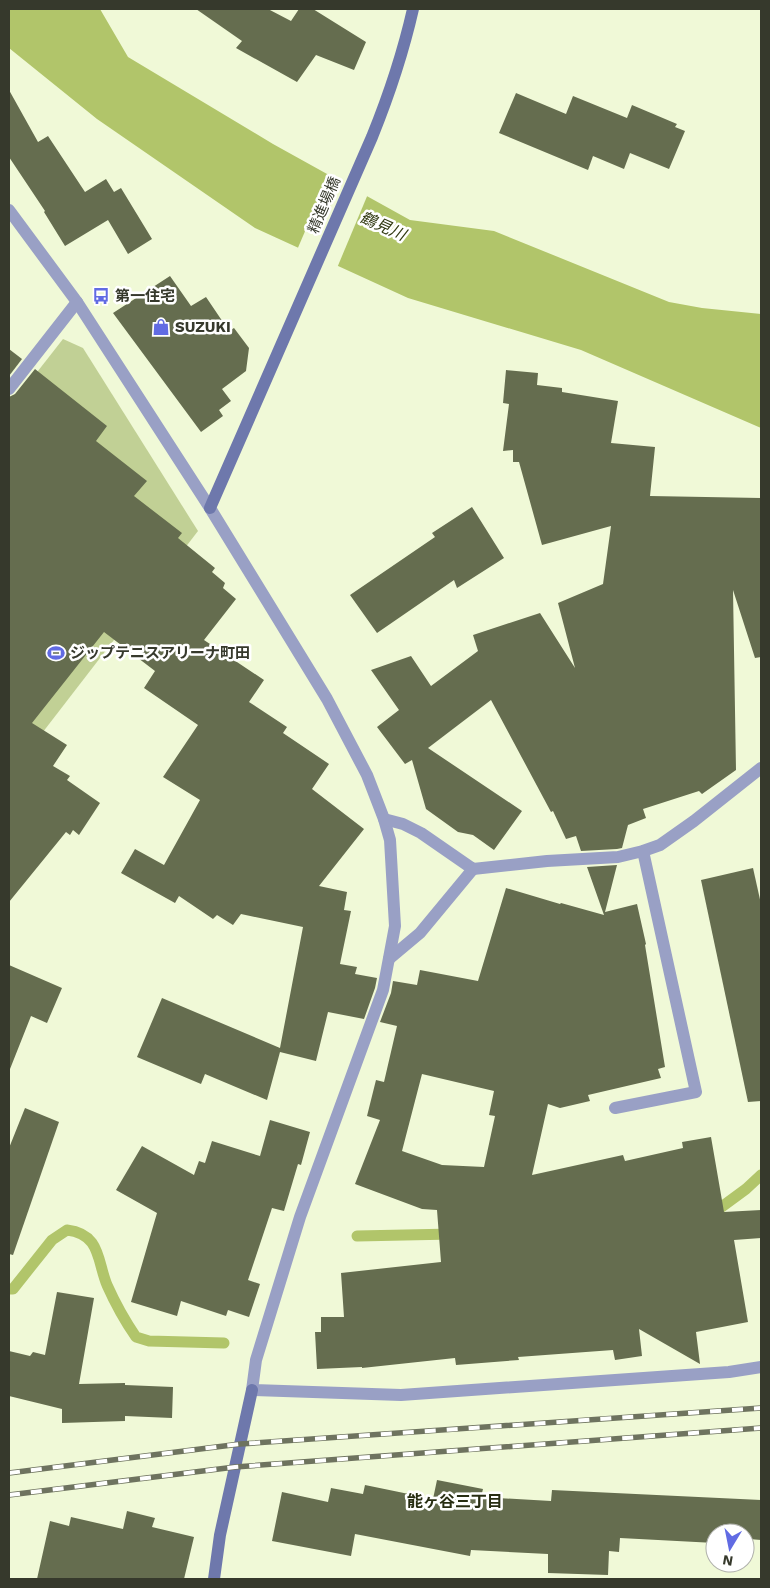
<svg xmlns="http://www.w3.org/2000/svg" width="770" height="1588" font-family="'Work Sans','Noto Sans JP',sans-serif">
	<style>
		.green { fill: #c1d095 }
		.water { fill: #b1c56a }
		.pier { fill: #f0f9d7 }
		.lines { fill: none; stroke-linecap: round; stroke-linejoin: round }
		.stream { stroke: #b1c56a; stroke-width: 11 }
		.building { fill: #656d4f; fill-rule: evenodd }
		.street { stroke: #99a0c5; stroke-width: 12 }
		.secondary { stroke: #6e78ac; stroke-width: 12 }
		.rail-casing { stroke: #6e735f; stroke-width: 5.5 }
		.rail { stroke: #fff; stroke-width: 4; stroke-dasharray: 11; stroke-linecap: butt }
		.labels { text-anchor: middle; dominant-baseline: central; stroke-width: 5; stroke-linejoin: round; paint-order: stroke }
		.street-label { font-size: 15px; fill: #36392c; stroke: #fff }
		.poi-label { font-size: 15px; font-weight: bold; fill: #36392c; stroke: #fff; text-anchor: start }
		.water-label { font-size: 16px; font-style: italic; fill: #313912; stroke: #fff }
		.neighbourhood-label { font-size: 16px; font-weight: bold; fill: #282e13; stroke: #fff }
	</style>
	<rect width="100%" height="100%" fill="#f0f9d7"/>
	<path class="green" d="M63 339 83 348 198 531 9 776V408Z"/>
	<path class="water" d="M9 9H100L128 57 273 144 410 220 494 231 669 302 702 308 761 314V428L581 350 408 298 255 228 97 119 9 48Z"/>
	<path class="pier" d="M330 173 368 194 337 268 297 250Z"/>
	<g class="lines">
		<g class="stream">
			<path d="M712 1214 746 1189 761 1175"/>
			<path d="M357 1236 453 1234"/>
			<path d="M9 1289H13L52 1240 67 1230C101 1234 97 1261 107 1285 115 1303 125 1321 136 1337L149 1341 224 1343"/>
		</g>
	</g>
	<g class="building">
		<path d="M196 9H268L291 21 299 9H313L366 42 354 70 316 55 297 82 236 48 242 41Z"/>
		<path d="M9 90 38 142 48 136 85 192 106 179 114 192 121 188 152 239 128 254 108 220 65 246 44 212 45 211 9 157Z"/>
		<path d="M516 93 566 114 573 96 627 118 632 105 677 124 675 127 685 131 669 169 630 153 624 169 593 156 588 170 499 133Z"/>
		<path d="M170 276 191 306 206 297 229 331 234 328 249 348 246 371 222 389 231 401 219 410 223 416 201 432 113 313Z"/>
		<path d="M9 349 22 359 9 376Z"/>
		<path d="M35 369 107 426 96 441 147 481 134 496 182 533 178 538 215 568 212 572 225 583 223 588 236 599 204 640 264 680 249 702 287 727 283 733 329 764 312 789 364 829 319 886 347 892 344 910 351 911 340 964 357 967 355 974 377 978 375 988 364 1019 328 1012 316 1061 280 1052 267 1100 205 1074 201 1084 137 1057 162 998 280 1048 303 927 241 914 233 925 217 915 213 919 179 896 175 903 121 873 135 849 164 865 200 800 163 777 198 725 144 688 155 671 104 632 32 723 67 745 53 766 70 776 67 780 100 803 79 835 73 830 70 835 66 832 9 902V397L15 394Z"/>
		<path d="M506 370 538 373 537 385 562 388V392L618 401 611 443 655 447 650 496 761 498V657L755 658 733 590 736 770 702 794 699 791 643 809 646 818 628 825 622 848 617 849 581 851 576 836 566 839 553 811 551 812 491 700 428 748 522 811 494 850 473 835 458 832 426 809 412 760 405 764 377 727 399 710 371 670 411 656 431 686 478 651 473 635 540 613 575 668 558 603 603 584 611 526 542 545 519 462H513V450L503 451 509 404 503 403Z"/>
		<path d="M472 507 504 558 457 588 454 580 377 633 350 595 435 537 432 533Z"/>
		<path d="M617 865 605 912 637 904 646 944 645 945 665 1067 658 1069 661 1078 588 1095 590 1101 560 1108 548 1104 532 1175 623 1155 625 1161 683 1148 682 1142 711 1137 724 1212 761 1210V1238L734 1240 748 1322 696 1332 700 1364 639 1329 642 1356 615 1360 613 1350 518 1357 519 1360 456 1365 455 1358 362 1368V1367L317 1369 315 1332H321V1317H344L341 1273 441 1262 437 1210 422 1209 355 1184 380 1120 367 1116 376 1080 384 1082 397 1026 380 1022 391 993 393 981 417 985 420 970 478 981 506 888 560 904 561 903 604 915 587 867ZM422 1074 494 1091 489 1115 495 1116 484 1167 442 1165 402 1151Z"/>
		<path d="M753 868 761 904V1101L748 1102 701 880Z"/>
		<path d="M9 965 62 988 47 1023 31 1016 10 1069Z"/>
		<path d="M25 1108 59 1122 13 1255 9 1254V1148Z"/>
		<path d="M270 1120 310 1132 301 1165 298 1164 284 1211 272 1208 248 1280 260 1284 249 1317 228 1310 226 1316 181 1301 177 1316 131 1302 157 1213 116 1190 142 1146 194 1175 199 1161 205 1163 212 1141 260 1156Z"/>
		<path d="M57 1292 94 1298 79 1384 125 1383V1385L173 1387 172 1418 125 1416V1421L62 1423V1409L9 1396V1351L30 1356 33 1352 45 1355Z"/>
		<path d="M437 1480 483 1489 481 1497 551 1501 552 1490 761 1500V1540L749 1539 750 1545H745V1533H715V1543L620 1538 619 1552 609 1551 608 1575 548 1573V1554L471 1550 470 1556 355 1534 351 1556 272 1541 282 1492 328 1502 331 1488 363 1494 365 1485 433 1499Z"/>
		<path d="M127 1511 155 1518 152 1527 194 1537 184 1579H37L50 1521 69 1526 71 1517 123 1529Z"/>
	</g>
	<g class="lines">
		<g class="street">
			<path d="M9 210 77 302 210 508 327 699 367 775 384 819 390 840 395 926 383 990 300 1217 256 1360 252 1390 401 1395 729 1372 761 1367"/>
			<path d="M9 389 77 302"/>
			<path d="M384 819 403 824 421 833 473 869 547 861 618 857 643 851 660 845 694 821 761 768"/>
			<path d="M389 959 420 933 473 869"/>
			<path d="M615 1108 696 1092 643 851"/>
		</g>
		<g class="secondary">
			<path d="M210 508 372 137C389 95 403 53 413 9"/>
			<path d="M214 1579 220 1535 252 1390"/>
		</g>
		<g class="rail-casing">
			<g id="rail">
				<path d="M9 1473 240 1444 761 1408"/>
				<path d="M9 1495 235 1467 761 1428"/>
			</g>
		</g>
		<use href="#rail" class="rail"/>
	</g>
	<defs>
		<g id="bus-bare" transform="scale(1.35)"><path d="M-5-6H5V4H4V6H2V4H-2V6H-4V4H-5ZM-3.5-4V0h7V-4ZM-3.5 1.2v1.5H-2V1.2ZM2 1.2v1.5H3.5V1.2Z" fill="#616be3" stroke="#fff" stroke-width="2.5" paint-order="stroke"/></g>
		<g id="shop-bare" transform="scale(1.35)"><path d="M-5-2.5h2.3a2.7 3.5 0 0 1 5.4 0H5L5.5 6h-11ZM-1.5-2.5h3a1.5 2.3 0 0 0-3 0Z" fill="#616be3" stroke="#fff" stroke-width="2.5" paint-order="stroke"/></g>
		<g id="stadium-bare" transform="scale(1.35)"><path d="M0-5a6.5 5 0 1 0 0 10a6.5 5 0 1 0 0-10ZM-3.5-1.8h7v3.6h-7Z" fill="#616be3" stroke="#fff" stroke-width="2.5" paint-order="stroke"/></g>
	</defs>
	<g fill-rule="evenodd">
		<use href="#bus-bare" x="101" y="296"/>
		<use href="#shop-bare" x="161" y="327"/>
		<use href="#stadium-bare" x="56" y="653"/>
	</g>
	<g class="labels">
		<g class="street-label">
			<text transform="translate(324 205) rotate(-67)">精進場橋</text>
		</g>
		<g class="poi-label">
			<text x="115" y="296">第一住宅</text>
			<text x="175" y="327">SUZUKI</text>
			<text x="70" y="653">ジップテニスアリーナ町田</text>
		</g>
		<g class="water-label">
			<text transform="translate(383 226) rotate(24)">鶴見川</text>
		</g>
		<g class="neighbourhood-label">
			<text x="455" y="1501">能ヶ谷三丁目</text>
		</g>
	</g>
	<rect width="770" height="1588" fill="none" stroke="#36392c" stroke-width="20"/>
	<g transform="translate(730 1548) rotate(190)"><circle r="24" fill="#ffffff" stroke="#afb0ab"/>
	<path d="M0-4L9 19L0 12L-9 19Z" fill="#616be3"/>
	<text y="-8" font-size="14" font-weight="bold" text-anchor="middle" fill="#36392c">N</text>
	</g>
</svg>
